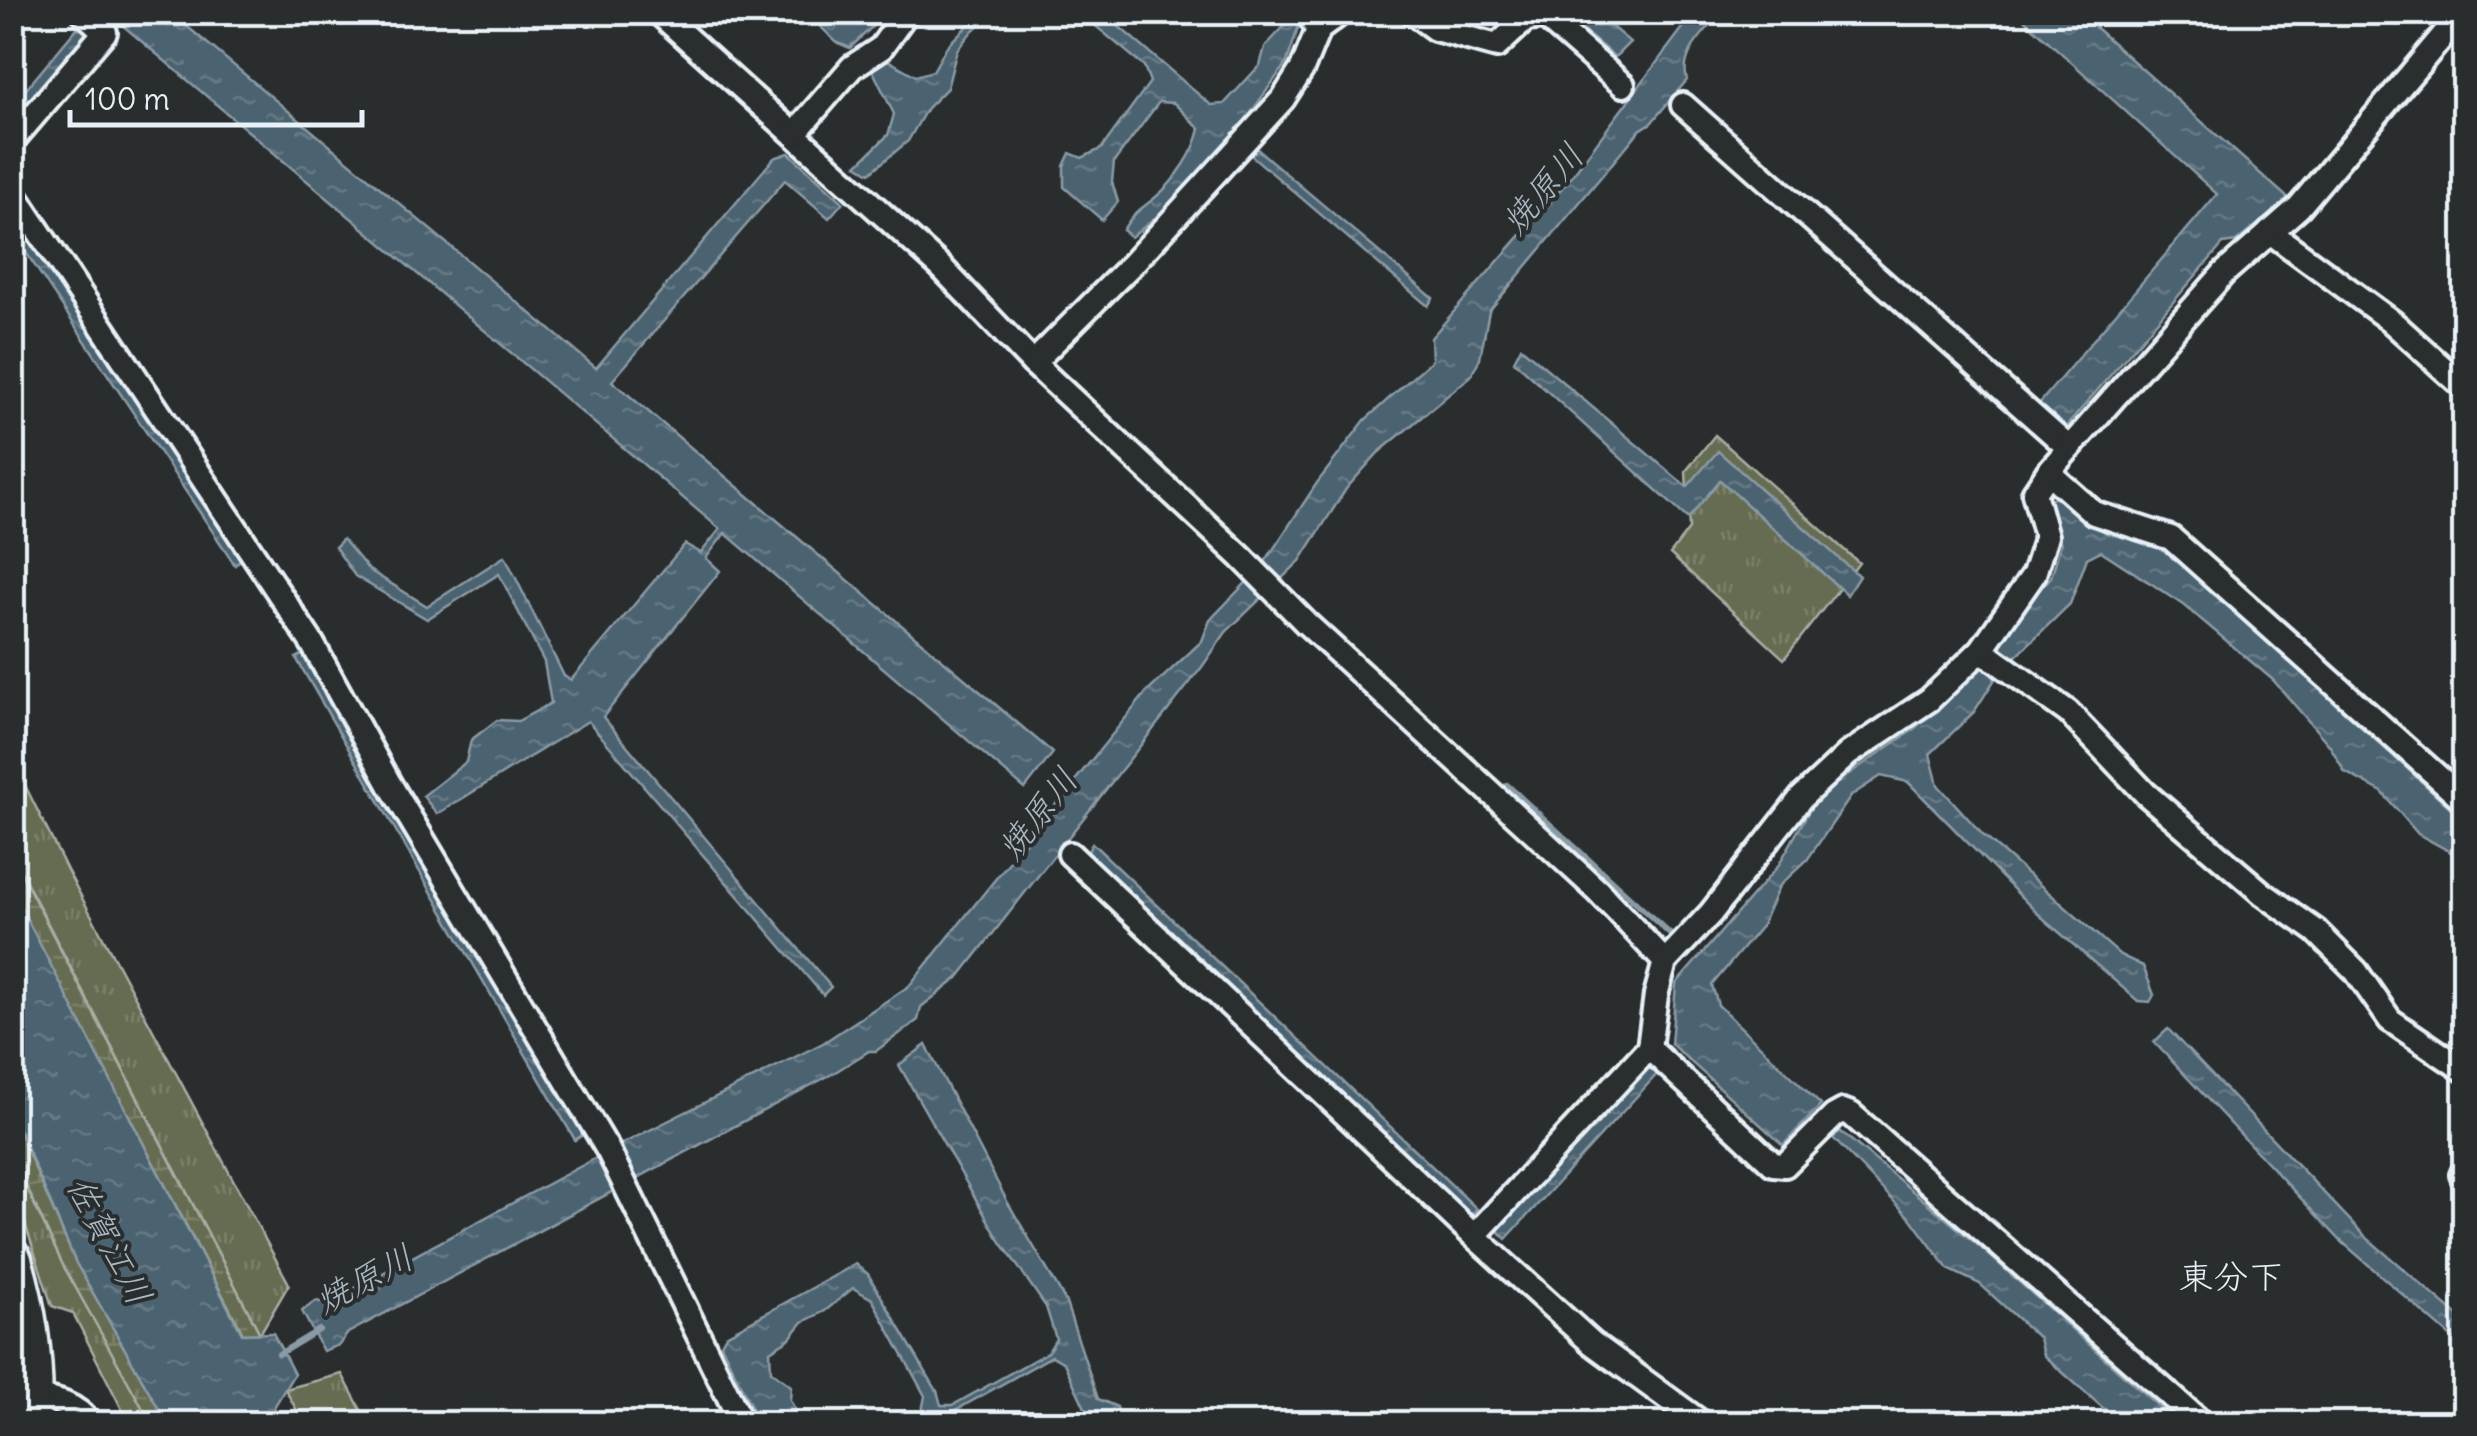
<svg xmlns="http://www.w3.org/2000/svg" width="2477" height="1436" font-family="Delius,'Klee One',sans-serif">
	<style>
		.grass { fill: url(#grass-tufts); stroke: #a7aea4; stroke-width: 2.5 }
		.wetland { fill: url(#wetland-marsh); stroke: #a7aea4; stroke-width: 2.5 }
		.water { fill: url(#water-ripples); stroke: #8a9ba6; stroke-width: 2.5 }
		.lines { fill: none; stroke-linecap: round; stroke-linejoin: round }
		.stream { stroke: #8a9ba6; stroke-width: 6 }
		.street-casing { stroke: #e8f1f8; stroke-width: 30 }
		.primary-casing { stroke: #e8f1f8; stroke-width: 45 }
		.street { stroke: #2a2d2e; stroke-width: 22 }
		.primary { stroke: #2a2d2e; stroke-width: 38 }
		.labels { text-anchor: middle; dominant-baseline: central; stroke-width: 8; stroke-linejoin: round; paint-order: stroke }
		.water-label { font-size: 35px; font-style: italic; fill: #aab8c2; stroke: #2a2d2e }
		.neighbourhood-label { font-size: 35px; fill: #e8f1f8; stroke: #2a2d2e }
	</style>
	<defs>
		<pattern id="grass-tufts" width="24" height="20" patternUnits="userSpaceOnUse" patternTransform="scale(2.5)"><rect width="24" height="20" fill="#666c51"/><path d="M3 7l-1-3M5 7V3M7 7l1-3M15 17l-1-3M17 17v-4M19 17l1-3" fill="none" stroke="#7c816b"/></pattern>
		<pattern id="wetland-marsh" width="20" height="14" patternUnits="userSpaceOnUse" patternTransform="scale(2.5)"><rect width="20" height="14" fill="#666c51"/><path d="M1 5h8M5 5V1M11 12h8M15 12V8" fill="none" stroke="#7c816b"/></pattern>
		<pattern id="water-ripples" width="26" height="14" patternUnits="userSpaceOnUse" patternTransform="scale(2.5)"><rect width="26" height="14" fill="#4c6270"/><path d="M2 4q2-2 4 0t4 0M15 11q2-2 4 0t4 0" fill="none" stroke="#667985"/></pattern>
	</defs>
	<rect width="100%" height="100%" fill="#2a2d2e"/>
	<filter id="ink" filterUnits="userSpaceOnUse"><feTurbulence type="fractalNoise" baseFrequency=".01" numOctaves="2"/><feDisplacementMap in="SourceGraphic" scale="20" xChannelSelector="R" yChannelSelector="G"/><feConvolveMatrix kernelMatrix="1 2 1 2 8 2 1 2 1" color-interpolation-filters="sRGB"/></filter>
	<g filter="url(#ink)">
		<g class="grass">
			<path d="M1715 435 1859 563 1784 659 1670 554 1689 529 1686 471Z"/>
			<path d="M12 759 67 870 289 1284 260 1334 13 856Z"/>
			<path d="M12 1157 62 1263 151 1423H129L73 1313 52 1306 20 1208 13 1194Z"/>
			<path d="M342 1374 368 1423H304L285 1389Z"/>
		</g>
		<g class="wetland">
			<path d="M12 856 260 1334H243L31 929 13 892Z"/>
			<path d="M12 1115 76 1263 167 1423H151L62 1263 13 1157Z"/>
		</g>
		<g class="water">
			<path d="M108 13H171L596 368 774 158 789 153 843 202 829 218 785 180 612 381 1053 753 1025 789 725 533 706 558 720 571 603 717 831 987 823 995 588 721 437 814 423 796 466 762 471 740 497 720 518 721 551 703 544 662 499 574 427 619 355 576 335 547 343 539 369 570 427 606 505 556 564 676 571 680 685 544 701 553 720 529Z"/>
			<path d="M807 13H861L874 25 850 48 836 42Z"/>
			<path d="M980 13H992L972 31 957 50 947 88 927 108 908 141 870 173 857 165 888 135 894 114 872 69 884 58 916 76 933 71 947 46Z"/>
			<path d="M1080 13H1103L1211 105 1224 104 1260 65 1265 47 1291 19 1309 13 1299 25 1287 62 1233 138 1162 213 1131 237 1123 230C1135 210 1141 210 1157 196 1175 181 1195 152 1200 129L1174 103 1159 102 1114 162 1112 182 1118 202 1102 220 1064 187V166L1070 153 1082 158 1101 149 1150 82 1144 66Z"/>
			<path d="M1562 13H1595L1630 42 1615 57Z"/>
			<path d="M1694 13H1721C1705 32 1679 54 1687 80L1651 123 1640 130 1489 311 1480 358 1471 376 1378 453 1346 489 1300 561 1226 632 1202 667 958 978 921 1007 918 1020 876 1051H869L832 1074 348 1333 339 1345 323 1351 302 1311 316 1301 327 1303 622 1144 823 1043 909 986 1145 694 1202 641 1210 620 1263 565 1317 483 1365 420 1432 360 1431 338 1568 181Z"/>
			<path d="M2017 13H2079L2289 199 2236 242 2223 244 2065 428 2038 405 2217 194Z"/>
			<path d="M77 28 84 30 88 37 13 125V105Z"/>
			<path d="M1256 148 1433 298 1428 306 1251 155Z"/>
			<path d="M13 215 242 558 235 565 13 233Z"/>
			<path d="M1521 347 1687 487 1718 451 1859 576 1847 595 1720 480 1688 519 1514 361Z"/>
			<path d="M2060 495 2106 533 2162 547 2464 820V863L2456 855 2418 834 2382 792 2345 772 2330 746 2273 680 2184 605 2101 551 2087 558 2070 604 2011 661 2003 656 1991 673 1995 679 1974 712 1930 754 1938 785 1983 835 2120 955 2143 966 2154 995 2150 1002 2138 1001 2036 912 1908 782 1881 776 1852 795 1807 860 1779 886 1762 925 1712 985 1718 1005 1821 1105 1783 1145 1671 1044 1676 984 1778 866 1818 795 1913 730 1981 668 2016 614 2051 577 2061 544 2047 501Z"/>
			<path d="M304 654 584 1134 575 1140 296 658Z"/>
			<path d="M1092 843 1477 1209 1466 1220 1086 856Z"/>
			<path d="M13 892 242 1334 273 1333 294 1374 274 1407 282 1423H167L76 1263 13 1115Z"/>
			<path d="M2168 1029 2366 1237 2464 1321V1348L2340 1240 2154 1042Z"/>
			<path d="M926 1045 1008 1203 1065 1300 1098 1399 1117 1407 1122 1423H1092L1064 1363 1052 1356 933 1423H902L922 1411 925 1396 872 1299 853 1288 825 1311 803 1322 789 1339 770 1351 771 1371 791 1386 790 1400 801 1421 800 1423H759L721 1344 726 1335 856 1264 868 1274 937 1391 941 1405H953L1048 1352 1056 1339 1046 1307 997 1236 899 1065Z"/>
			<path d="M1650 1065 1659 1072 1506 1239 1497 1230Z"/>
			<path d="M1840 1131 1979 1246 2177 1423H2120L2043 1355 2039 1338 1980 1284 1948 1269 1911 1219 1833 1138Z"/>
		</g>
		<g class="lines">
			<g class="stream">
				<path d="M1507 785 1671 935"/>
				<path d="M279 1354 319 1330"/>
			</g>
			<g class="street-casing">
				<g id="street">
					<path d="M658 12 940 266 1033 363 1241 557 1306 623 1598 891 1665 962"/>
					<path d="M1412 12 1435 29 1497 46 1526 19 1545 17 1623 85"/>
					<path d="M1318 30 1342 12"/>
					<path d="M1683 105 2069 448"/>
					<path d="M795 133 852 67 881 48 907 12"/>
					<path d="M12 141 105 32 83 12"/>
					<path d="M12 191 312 643 389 783 608 1150 742 1424"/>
					<path d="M2270 232 2391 321 2464 387"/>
					<path d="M1033 363 1133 263 1283 99 1302 69 1318 30 1307 12"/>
					<path d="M2048 472 2094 513 2171 538 2464 800"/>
					<path d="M1981 650 2068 712 2146 794 2262 893 2316 931 2356 971 2390 1020 2464 1070"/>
					<path d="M1070 854 1474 1236"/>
					<path d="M1649 1048 1773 1164 1785 1165 1834 1116 1843 1111 1851 1114 2203 1424"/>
					<path d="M2464 1171 2462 1175 2464 1179"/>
					<path d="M33 1396C56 1400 76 1404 90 1424"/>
					<path d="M1703 1424 1592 1343 1474 1236 1649 1048 1656 995 1665 962 1711 913 1801 798 1848 754 1929 700 1981 650 2034 574 2046 536 2034 493 2048 472 2224 273 2299 207 2463 12"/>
				</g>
			</g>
			<g class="primary-casing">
				<path id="primary" d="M12 1260C28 1313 35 1369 32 1424"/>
			</g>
			<use href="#street" class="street"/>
			<use href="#primary" class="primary"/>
		</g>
	</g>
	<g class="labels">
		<g class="water-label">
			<text transform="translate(1542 188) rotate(-50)">焼原川</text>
			<text transform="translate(1037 813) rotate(-52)">焼原川</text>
			<text transform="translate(110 1240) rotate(62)">佐賀江川</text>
			<text transform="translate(364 1278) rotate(-28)">焼原川</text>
		</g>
		<g class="neighbourhood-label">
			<text x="2231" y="1276">東分下</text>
		</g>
	</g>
	<rect width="2477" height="1436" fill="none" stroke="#2a2d2e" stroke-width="50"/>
	<rect x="25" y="25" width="2427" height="1386" fill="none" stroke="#e8f1f8" stroke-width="4" filter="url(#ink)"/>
	<path d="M70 110v15h292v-15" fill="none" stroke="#e8f1f8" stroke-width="5"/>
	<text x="85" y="110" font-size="30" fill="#e8f1f8" stroke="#2a2d2e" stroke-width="8" paint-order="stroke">100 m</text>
</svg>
